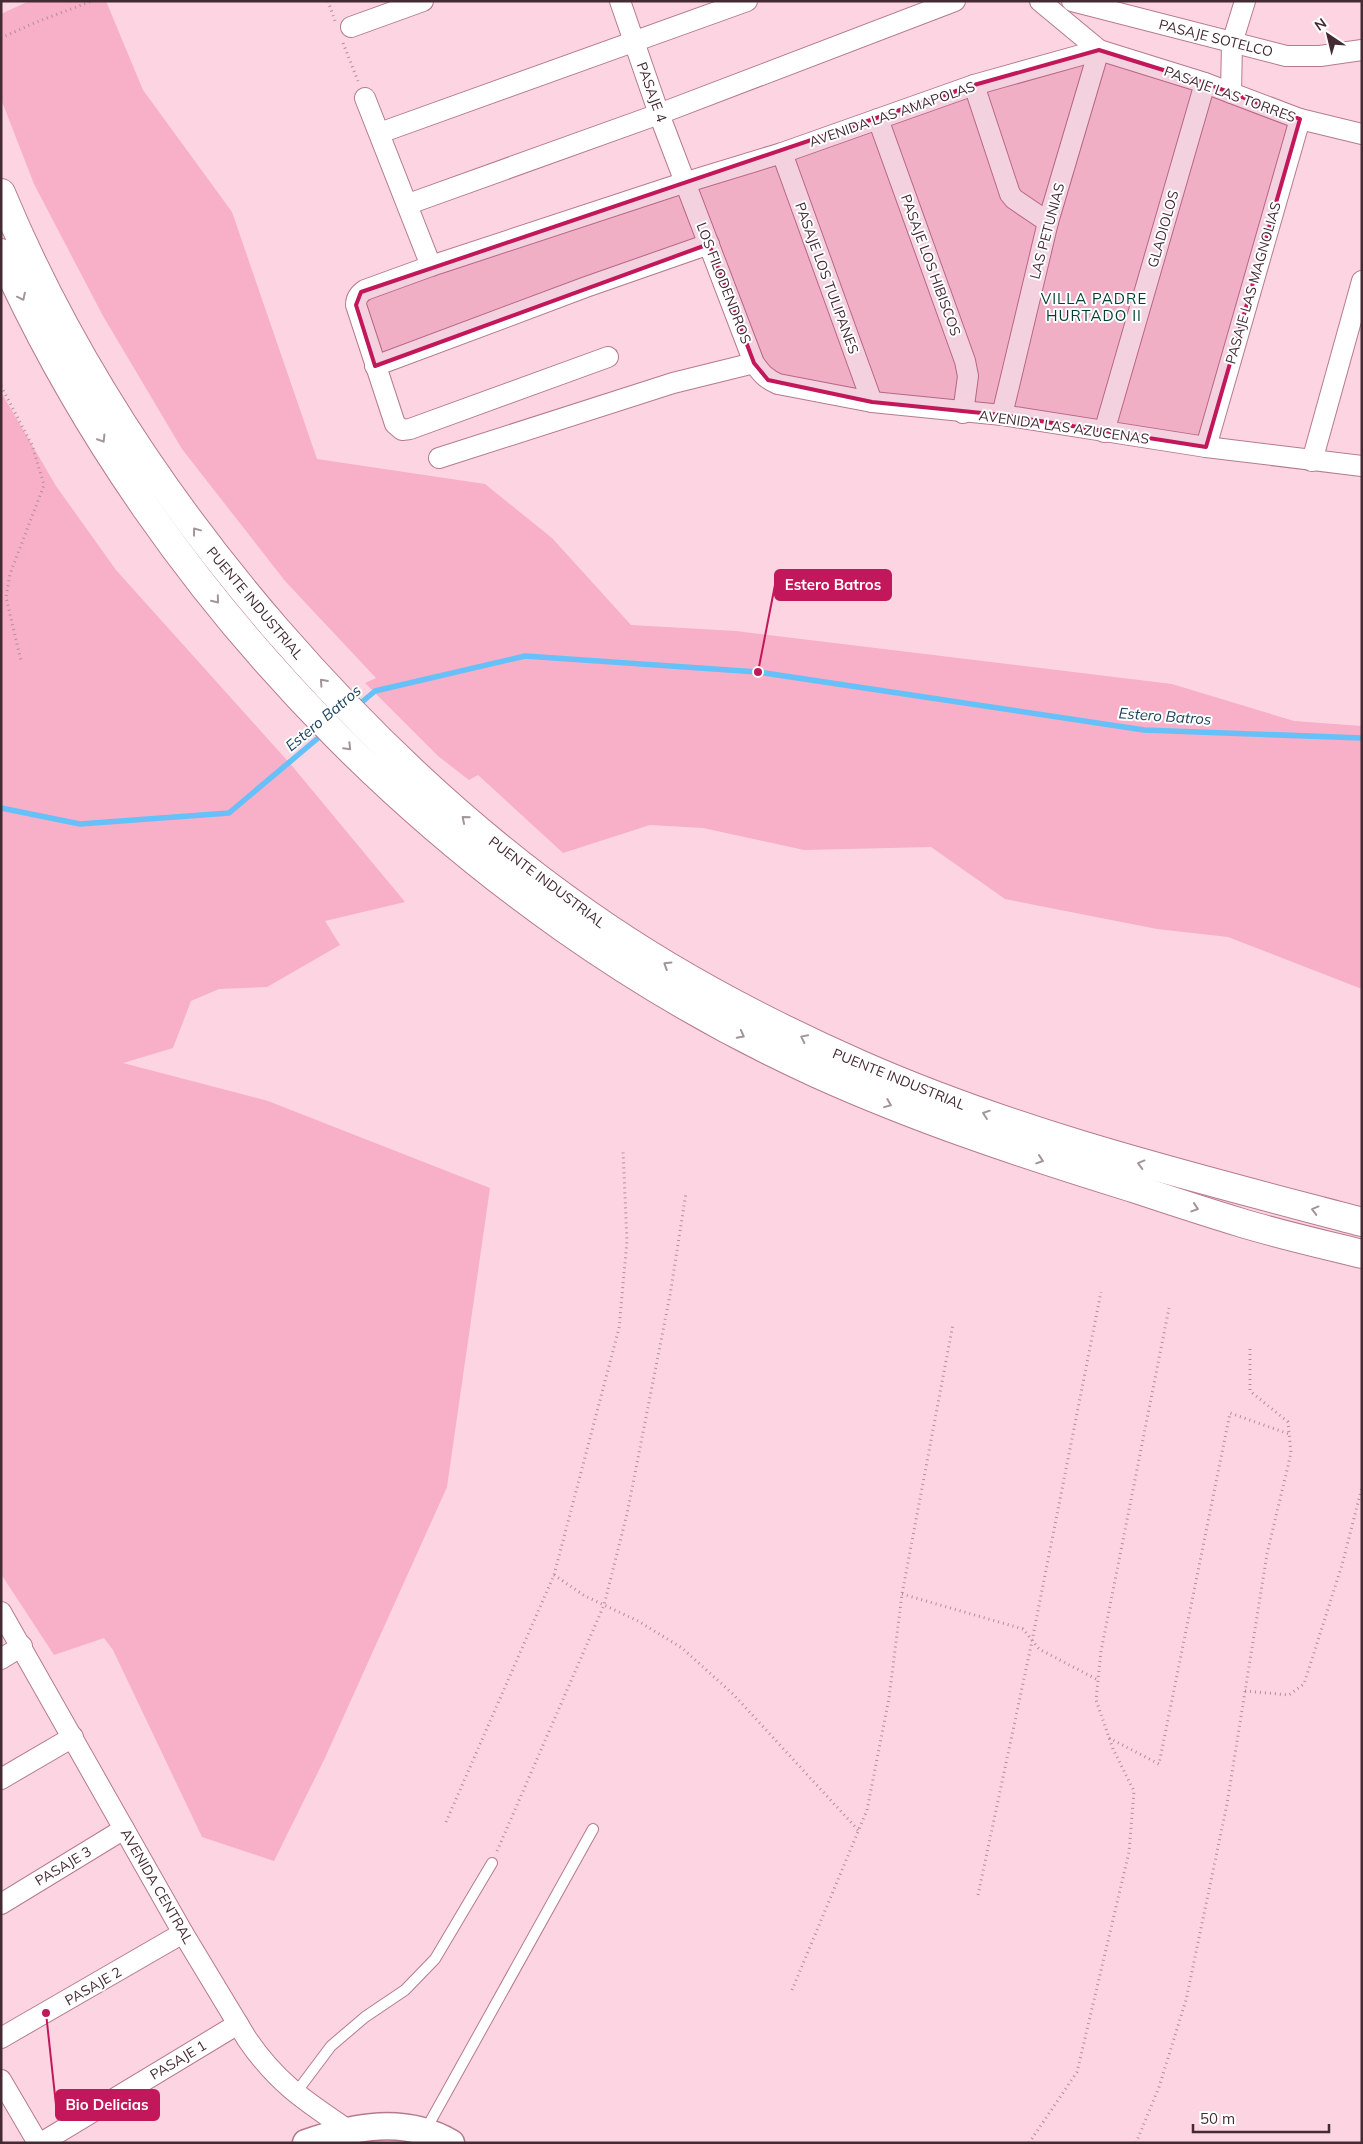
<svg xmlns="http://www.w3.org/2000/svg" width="1363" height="2144" font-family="Mulish,sans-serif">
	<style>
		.green { fill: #f8afc8 }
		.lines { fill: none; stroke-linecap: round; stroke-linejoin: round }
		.stream { stroke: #65c1f8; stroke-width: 5.5 }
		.service-casing { stroke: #b67a8f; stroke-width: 12 }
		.minor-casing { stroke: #b67a8f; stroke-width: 22 }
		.tertiary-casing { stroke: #b67a8f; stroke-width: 29 }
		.motorway-casing { stroke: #b67a8f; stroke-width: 30 }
		.path { stroke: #b18f9a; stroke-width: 3; stroke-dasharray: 1 4; stroke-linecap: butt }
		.service { stroke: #fff; stroke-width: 10 }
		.minor { stroke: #fff; stroke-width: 20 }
		.tertiary { stroke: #fff; stroke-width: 26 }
		.motorway { stroke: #fff; stroke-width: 28 }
		.oneway { stroke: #a29599 }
		.marked { fill: #c2185b; fill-opacity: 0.2; stroke: #c2185b; stroke-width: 4; stroke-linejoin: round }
		.labels { text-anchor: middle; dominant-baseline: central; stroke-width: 4; stroke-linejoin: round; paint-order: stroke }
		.street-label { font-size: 14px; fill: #442b33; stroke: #fff }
		.neighbourhood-label { font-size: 15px; letter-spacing: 1px; fill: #003d33; stroke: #fff }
		.water-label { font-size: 15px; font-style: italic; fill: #1c435a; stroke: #fff }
		.leader { fill: none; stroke: #c2185b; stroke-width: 2 }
		.callout-dot { fill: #c2185b; stroke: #fff; stroke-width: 2 }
		.callout { fill: #c2185b; stroke: #c2185b; stroke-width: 2 }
		.callout-label { font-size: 15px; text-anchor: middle; font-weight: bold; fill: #fff }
	</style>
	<rect width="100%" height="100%" fill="#fdd5e2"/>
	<g class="green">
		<path d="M29 1H106L143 90 232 212 317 459 485 484 552 538 631 625 736 631 1172 684 1294 721 1362 726V989L1228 937 1157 929 1005 899 931 847 804 850 703 828 650 825 563 853 478 775 469 780 438 756 365 683 376 678 285 581 182 449 103 316 34 184 1 99V14Z"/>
		<path d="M1 392 56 486 116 570 293 767 405 902 325 921 340 945 267 987 219 989 191 1001 173 1048 123 1063 268 1101 490 1188 447 1487 324 1760 274 1861 202 1837 113 1650 104 1638 54 1655 1 1574Z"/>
	</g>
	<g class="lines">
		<g class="stream">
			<path d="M356 707 375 691 525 656 758 672 1144 730 1362 738"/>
			<path d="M1 808 80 824 229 813 324 733"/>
		</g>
		<g class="service-casing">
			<g id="service">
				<path d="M295 2094 331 2046 365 2017 405 1990 435 1959 492 1863"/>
				<path d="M425 2131 593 1829"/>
			</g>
		</g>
		<g class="minor-casing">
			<g id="minor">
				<path d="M620 1 659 114 754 363C761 373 766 379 778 384L872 402 1002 415 1206 447 1362 466"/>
				<path d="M1040 1 1099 50 1205 83 1300 119 1362 134"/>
				<path d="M1072 1 1286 56H1320L1362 50"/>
				<path d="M351 27 423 1"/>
				<path d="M974 85 1010 194 1014 199 1048 222"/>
				<path d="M1231 93 1232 43 1245 1"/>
				<path d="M365 98 431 266"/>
				<path d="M878 119 965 361 968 376 963 413"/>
				<path d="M388 130 747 1"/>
				<path d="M782 153 872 402"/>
				<path d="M414 202 659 114 955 1"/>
				<path d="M608 357 410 429 402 430 395 424 356 305C356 298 359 294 365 290L431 266 674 186 782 153 974 85 1099 50"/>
				<path d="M375 366 586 287 709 244"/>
				<path d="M1002 415 1048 222 1099 50"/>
				<path d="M1104 432 1205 83"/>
				<path d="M1206 447 1300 119"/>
				<path d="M439 458 673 383 754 363"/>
				<path d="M1312 461 1362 281"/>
				<path d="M1 1612 183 1933 247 2039C277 2083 305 2101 348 2130"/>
				<path d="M1 1659 22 1646"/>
				<path d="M1 1779 73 1737"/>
				<path d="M1 1904 124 1829"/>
				<path d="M1 2038 183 1933"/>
				<path d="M1 2080 38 2143"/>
				<path d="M41 2143 238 2024"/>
			</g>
		</g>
		<g class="tertiary-casing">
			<path id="tertiary" d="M306 2143C354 2126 405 2116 451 2143"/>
		</g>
		<g class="motorway-casing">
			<g id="motorway">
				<path d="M1 193C68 354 163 498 277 630 369 736 470 832 586 913 671 973 764 1022 859 1064 1020 1135 1192 1177 1362 1222"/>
				<path d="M1 253C160 607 465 914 818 1074 920 1120 1026 1155 1133 1188 1169 1200 1206 1212 1242 1223 1282 1235 1322 1244 1362 1254"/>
			</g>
		</g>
		<g class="path">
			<path d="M328 1 335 21"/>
			<path d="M1 38 34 23 92 1"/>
			<path d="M343 43 358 81"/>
			<path d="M1 386 32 445 44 485 10 574 6 597 21 661"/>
			<path d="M554 1575 585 1596 638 1621 682 1648 733 1694 859 1831"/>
			<path d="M902 1594 1023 1629 1039 1649 1098 1680"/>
			<path d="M1245 1691 1289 1695 1304 1684 1342 1565 1362 1487"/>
			<path d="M1109 1738 1159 1764 1230 1413 1289 1434"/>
			<path d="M446 1822 554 1575 619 1328 627 1241 623 1150"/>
			<path d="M497 1851 604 1605 627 1514 670 1295 686 1193"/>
			<path d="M978 1895 1032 1641 1101 1292"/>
			<path d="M792 1990 867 1810 889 1698 902 1594 953 1324"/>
			<path d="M1029 2143 1077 2072 1129 1852 1134 1791 1113 1749 1096 1700 1101 1651 1169 1308"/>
			<path d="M1136 2143 1159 2087 1186 2000 1227 1804 1267 1554 1291 1453 1288 1422 1250 1391V1349"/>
		</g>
		<use href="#service" class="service"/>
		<use href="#minor" class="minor"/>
		<use href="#tertiary" class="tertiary"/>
		<use href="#motorway" class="motorway"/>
	</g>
	<defs><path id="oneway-chevron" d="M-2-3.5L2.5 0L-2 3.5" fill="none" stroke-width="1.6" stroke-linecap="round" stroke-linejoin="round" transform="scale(1.25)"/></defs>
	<g class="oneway">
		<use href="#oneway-chevron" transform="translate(22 297) rotate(64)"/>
		<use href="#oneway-chevron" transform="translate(102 439) rotate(58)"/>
		<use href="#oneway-chevron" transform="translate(196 531) rotate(-127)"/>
		<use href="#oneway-chevron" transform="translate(216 600) rotate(51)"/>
		<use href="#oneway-chevron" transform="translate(323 682) rotate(-132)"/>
		<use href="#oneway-chevron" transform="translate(348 747) rotate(45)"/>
		<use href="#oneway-chevron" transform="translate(465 819) rotate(-140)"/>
		<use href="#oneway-chevron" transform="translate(667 965) rotate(-148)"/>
		<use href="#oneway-chevron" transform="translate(741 1035) rotate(28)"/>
		<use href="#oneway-chevron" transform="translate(804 1038) rotate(-154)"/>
		<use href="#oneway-chevron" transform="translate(888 1104) rotate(22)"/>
		<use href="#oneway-chevron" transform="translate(986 1114) rotate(-161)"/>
		<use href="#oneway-chevron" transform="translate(1040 1160) rotate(18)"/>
		<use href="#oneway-chevron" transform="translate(1141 1164) rotate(-165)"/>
		<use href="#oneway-chevron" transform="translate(1195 1208) rotate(18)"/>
		<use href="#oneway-chevron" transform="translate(1315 1210) rotate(-165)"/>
	</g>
	<path class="marked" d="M1099 50 1205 83 1300 119 1206 447 1002 415 872 402 768 380 754 363 709 244 375 366 356 305 361 292 974 85Z"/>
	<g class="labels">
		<g class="street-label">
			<text transform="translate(1216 38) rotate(14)">PASAJE SOTELCO</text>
			<text transform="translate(652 92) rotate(70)">PASAJE 4</text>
			<text transform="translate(1230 94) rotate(20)">PASAJE LAS TORRES</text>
			<text transform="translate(892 114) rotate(-19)">AVENIDA LAS AMAPOLAS</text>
			<text transform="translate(1163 229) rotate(-74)">GLADIOLOS</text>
			<text transform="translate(1047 231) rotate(-75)">LAS PETUNIAS</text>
			<text transform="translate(931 265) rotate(70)">PASAJE LOS HIBISCOS</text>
			<text transform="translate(827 278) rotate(70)">PASAJE LOS TULIPANES</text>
			<text transform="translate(724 283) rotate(69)">LOS FILODENDROS</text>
			<text transform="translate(1253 283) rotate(-74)">PASAJE LAS MAGNOLIAS</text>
			<text transform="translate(1064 427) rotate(8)">AVENIDA LAS AZUCENAS</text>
			<text transform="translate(255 603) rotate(50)">PUENTE INDUSTRIAL</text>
			<text transform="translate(547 882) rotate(37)">PUENTE INDUSTRIAL</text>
			<text transform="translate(899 1079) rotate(22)">PUENTE INDUSTRIAL</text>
			<text transform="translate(63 1866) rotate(-31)">PASAJE 3</text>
			<text transform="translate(157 1886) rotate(60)">AVENIDA CENTRAL</text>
			<text transform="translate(93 1986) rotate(-30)">PASAJE 2</text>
			<text transform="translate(178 2060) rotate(-31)">PASAJE 1</text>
		</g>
		<g class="neighbourhood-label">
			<text x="1094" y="298">VILLA PADRE<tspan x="1094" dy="17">HURTADO II</tspan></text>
		</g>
		<g class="water-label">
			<text transform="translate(1165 716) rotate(4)">Estero Batros</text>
			<text transform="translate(323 718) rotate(-40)">Estero Batros</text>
		</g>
	</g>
	<path class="leader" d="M758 672L775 585M46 2013L56 2105"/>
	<g class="callout-dot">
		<circle cx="758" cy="672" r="5"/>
		<circle cx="46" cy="2013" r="5"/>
	</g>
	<g class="callout">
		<rect x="775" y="570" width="116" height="30" rx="5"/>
		<rect x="56" y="2090" width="103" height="30" rx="5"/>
	</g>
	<g class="callout-label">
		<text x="833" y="590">Estero Batros</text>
		<text x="107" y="2110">Bio Delicias</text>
	</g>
	<rect width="1363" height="2144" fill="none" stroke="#442b33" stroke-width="5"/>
	<g transform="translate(1328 35) rotate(325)" stroke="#ffffff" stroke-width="4" paint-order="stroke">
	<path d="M0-4L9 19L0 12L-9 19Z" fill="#442b33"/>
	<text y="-8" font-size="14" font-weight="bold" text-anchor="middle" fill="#442b33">N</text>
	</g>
	<path d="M1193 2124v8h136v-8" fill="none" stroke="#442b33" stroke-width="2.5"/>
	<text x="1200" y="2124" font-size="15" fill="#442b33" stroke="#ffffff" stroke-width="4" paint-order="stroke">50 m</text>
</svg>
